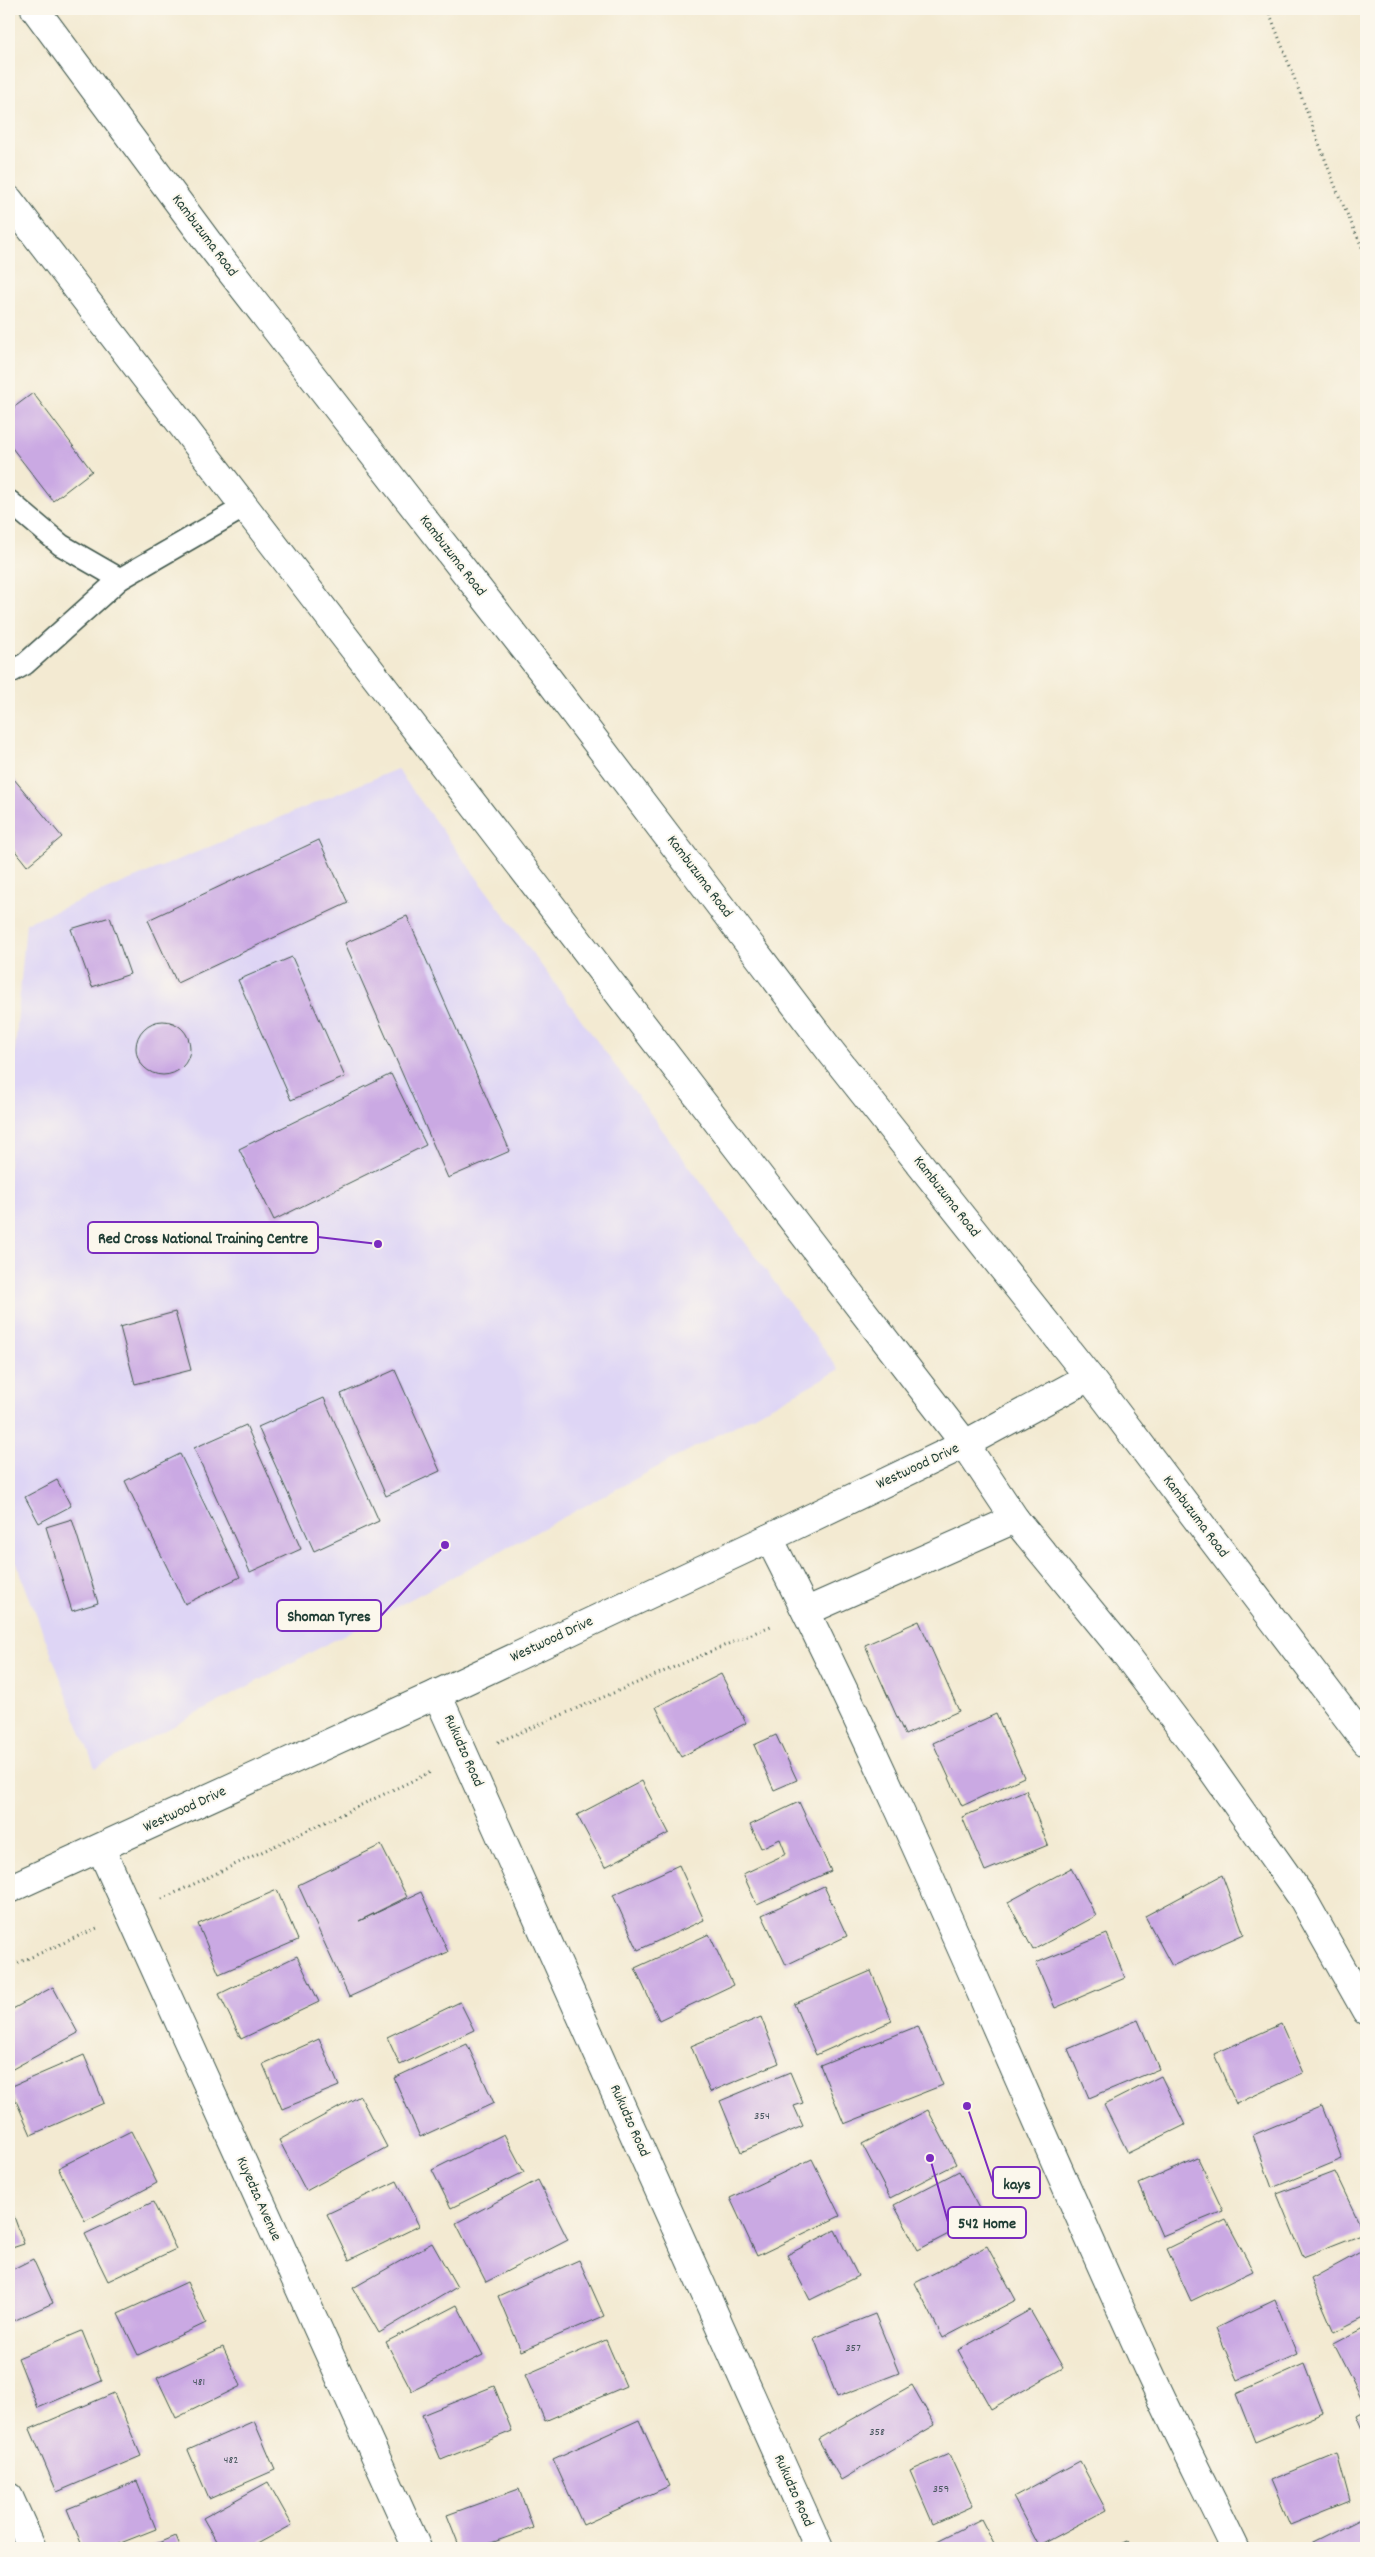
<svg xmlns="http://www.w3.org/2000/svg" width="1375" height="2557" font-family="Dekko,sans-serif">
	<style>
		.built { fill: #ded5f5 }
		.building { fill: #caa9e3 }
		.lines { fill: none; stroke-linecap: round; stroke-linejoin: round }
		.lane-casing { stroke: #3f574c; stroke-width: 24 }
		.street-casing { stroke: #3f574c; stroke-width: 30 }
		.secondary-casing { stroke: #3f574c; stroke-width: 30 }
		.path { stroke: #3f574c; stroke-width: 3; stroke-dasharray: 1 4; stroke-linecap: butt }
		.lane { stroke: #fff; stroke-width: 21 }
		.street { stroke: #fff; stroke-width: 28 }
		.secondary { stroke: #fff; stroke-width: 28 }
		.labels { text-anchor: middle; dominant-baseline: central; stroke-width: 4; stroke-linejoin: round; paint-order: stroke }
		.number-label { font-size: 12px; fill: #4a5860 }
		.street-label { font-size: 15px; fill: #1f3d34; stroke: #fbf7ec }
		.leader { fill: none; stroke: #7b2cbf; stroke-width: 2 }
		.callout-dot { fill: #7b2cbf; stroke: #fbf7ec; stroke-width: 2 }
		.callout { fill: #fbf7ec; stroke: #7b2cbf; stroke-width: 2 }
		.callout-label { font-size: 16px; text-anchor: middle; font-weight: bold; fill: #1f3d34 }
	</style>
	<rect width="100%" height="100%" fill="#fbf7ec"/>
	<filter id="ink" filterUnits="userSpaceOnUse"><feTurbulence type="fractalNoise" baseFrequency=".02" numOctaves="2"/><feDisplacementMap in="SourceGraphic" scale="10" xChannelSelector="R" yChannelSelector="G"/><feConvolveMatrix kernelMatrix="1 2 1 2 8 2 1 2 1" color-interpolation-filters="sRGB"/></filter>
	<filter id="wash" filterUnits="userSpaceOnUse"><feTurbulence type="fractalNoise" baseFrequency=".0096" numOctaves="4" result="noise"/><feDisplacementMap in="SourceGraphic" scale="20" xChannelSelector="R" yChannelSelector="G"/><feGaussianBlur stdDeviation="1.12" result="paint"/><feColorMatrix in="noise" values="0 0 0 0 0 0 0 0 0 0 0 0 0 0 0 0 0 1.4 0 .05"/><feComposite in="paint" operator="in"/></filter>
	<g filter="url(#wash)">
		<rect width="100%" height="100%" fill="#f3ead2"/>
		<path class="built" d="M397 769 839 1370 95 1768 9 1544V1117L26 923Z"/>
		<g id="blocks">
			<g class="building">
				<path d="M33 393 92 471 53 501 9 444V411Z"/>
				<path d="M9 773 62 837 27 866 9 843Z"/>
				<path d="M319 840 348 903 177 983 148 920Z"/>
				<path d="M407 916 510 1151 448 1178 345 943Z"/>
				<path d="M110 917 130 974 92 987 71 929Z"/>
				<path d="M292 957 345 1077 291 1100 238 980Z"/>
				<circle cx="163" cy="1048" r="27"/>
				<path d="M391 1074 426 1145 274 1220 239 1149Z"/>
				<path d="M175 1312 191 1370 135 1384 120 1327Z"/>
				<path d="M395 1370 440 1471 386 1496 341 1394Z"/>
				<path d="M324 1398 379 1521 314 1551 258 1427Z"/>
				<path d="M246 1425 301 1549 250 1572 194 1448Z"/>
				<path d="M180 1454 240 1577 185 1604 125 1481Z"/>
				<path d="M57 1480 71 1506 39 1523 25 1497Z"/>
				<path d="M72 1519 98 1603 72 1611 46 1527Z"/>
				<path d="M919 1621 959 1711 905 1735 865 1645Z"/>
				<path d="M721 1674 746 1723 681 1757 656 1707Z"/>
				<path d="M996 1714 1024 1777 962 1806 933 1743Z"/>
				<path d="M776 1735 797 1780 774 1790 754 1745Z"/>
				<path d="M642 1781 669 1833 605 1867 577 1815Z"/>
				<path d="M1026 1790 1048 1845 985 1871 962 1817Z"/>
				<path d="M799 1802 831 1871 757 1905 743 1874 786 1854 780 1839 761 1848 750 1825Z"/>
				<path d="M381 1845 407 1897 359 1921 421 1892 448 1952 349 1997 298 1885Z"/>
				<path d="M679 1865 704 1920 638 1950 613 1895Z"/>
				<path d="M1071 1868 1096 1916 1033 1950 1008 1902Z"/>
				<path d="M1222 1875 1244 1934 1172 1966 1145 1916Z"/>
				<path d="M824 1886 847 1936 786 1965 762 1915Z"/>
				<path d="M277 1890 298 1940 219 1974 198 1924Z"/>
				<path d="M709 1934 733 1985 659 2020 635 1968Z"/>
				<path d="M1107 1934 1125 1978 1055 2008 1036 1963Z"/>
				<path d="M297 1956 319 2002 241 2039 219 1994Z"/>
				<path d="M871 1971 892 2021 816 2055 794 2004Z"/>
				<path d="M53 1987 78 2033 9 2071V2011Z"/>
				<path d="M460 2002 474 2030 400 2065 387 2037Z"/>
				<path d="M761 2017 779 2063 710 2092 691 2046Z"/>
				<path d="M1138 2020 1159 2069 1089 2098 1068 2049Z"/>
				<path d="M1281 2024 1303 2073 1236 2104 1214 2054Z"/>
				<path d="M918 2026 943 2085 844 2124 820 2065Z"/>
				<path d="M319 2039 339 2086 282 2109 263 2064Z"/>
				<path d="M467 2044 494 2103 420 2137 394 2078Z"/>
				<path d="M84 2055 104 2103 31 2135 10 2087Z"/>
				<path d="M790 2072 803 2103 794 2106 803 2126 741 2152 720 2101Z"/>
				<path d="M1161 2076 1185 2125 1128 2153 1104 2105Z"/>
				<path d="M360 2096 387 2147 306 2191 279 2140Z"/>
				<path d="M1322 2106 1342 2159 1272 2188 1253 2135Z"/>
				<path d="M928 2110 956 2164 890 2198 862 2144Z"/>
				<path d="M131 2131 157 2183 85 2221 58 2168Z"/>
				<path d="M504 2134 524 2172 451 2208 432 2170Z"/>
				<path d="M1198 2158 1223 2211 1162 2236 1139 2184Z"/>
				<path d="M812 2159 840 2216 757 2256 730 2198Z"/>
				<path d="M959 2171 983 2216 918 2250 894 2205Z"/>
				<path d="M1335 2172 1364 2233 1303 2257 1277 2194Z"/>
				<path d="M538 2180 568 2240 486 2282 456 2223Z"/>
				<path d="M397 2181 419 2226 349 2260 327 2214Z"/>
				<path d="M153 2202 176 2249 108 2281 85 2234Z"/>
				<path d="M9 2203 24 2244 9 2249Z"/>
				<path d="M1226 2220 1253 2271 1191 2301 1167 2249Z"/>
				<path d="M835 2230 858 2276 810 2300 787 2255Z"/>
				<path d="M432 2243 457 2287 379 2333 353 2288Z"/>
				<path d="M987 2246 1016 2300 943 2338 915 2283Z"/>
				<path d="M1366 2249V2316L1334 2332 1311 2279Z"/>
				<path d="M33 2259 53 2303 9 2323V2271Z"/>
				<path d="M579 2260 604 2316 521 2351 498 2296Z"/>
				<path d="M187 2282 206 2323 138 2355 118 2314Z"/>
				<path d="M1275 2300 1297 2354 1238 2380 1216 2328Z"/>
				<path d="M457 2305 483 2355 412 2391 386 2342Z"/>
				<path d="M1030 2310 1063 2368 991 2409 958 2350Z"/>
				<path d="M875 2314 899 2373 837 2397 814 2338Z"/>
				<path d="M1366 2327V2402L1364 2403 1334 2344Z"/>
				<path d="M82 2331 102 2381 38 2408 18 2358Z"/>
				<path d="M606 2340 626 2386 545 2421 525 2375Z"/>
				<path d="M223 2347 241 2386 176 2418 157 2378Z"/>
				<path d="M1304 2364 1323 2413 1255 2442 1236 2394Z"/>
				<path d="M912 2385 935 2425 841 2480 818 2439Z"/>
				<path d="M494 2386 512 2431 441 2460 422 2415Z"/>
				<path d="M114 2393 141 2456 57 2492 30 2429Z"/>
				<path d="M1366 2411V2437L1357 2416Z"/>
				<path d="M639 2420 669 2486 583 2525 553 2459Z"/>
				<path d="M254 2421 275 2470 209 2499 188 2450Z"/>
				<path d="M1337 2453 1350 2501 1290 2525 1271 2480Z"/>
				<path d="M949 2454 973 2506 933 2524 910 2471Z"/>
				<path d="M1080 2461 1106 2510 1039 2546 1013 2497Z"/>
				<path d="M137 2481 156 2529 108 2548H83L67 2509Z"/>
				<path d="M268 2482 292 2525 250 2548H220L203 2518Z"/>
				<path d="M519 2489 533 2528 477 2548H460L447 2515Z"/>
				<path d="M1366 2516V2548H1310L1308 2545Z"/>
				<path d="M981 2519 996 2548H923Z"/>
				<path d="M175 2536 180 2548H146Z"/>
				<path d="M1128 2541 1132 2548H1112Z"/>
				<path d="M688 2542 690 2548H674Z"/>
			</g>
		</g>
	</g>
	<g filter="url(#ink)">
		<use href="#blocks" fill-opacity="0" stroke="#3f574c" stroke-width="1"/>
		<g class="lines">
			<g class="lane-casing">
				<g id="lane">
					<path d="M9 501 61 545 120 579"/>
					<path d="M9 673 25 664 120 579 246 506"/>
				</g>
			</g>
			<g class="street-casing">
				<g id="street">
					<path d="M9 200 965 1444 1015 1519"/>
					<path d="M769 1538C907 1809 1021 2091 1147 2367 1175 2428 1206 2488 1235 2548"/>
					<path d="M807 1611 1015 1519 1124 1652 1201 1754 1303 1899 1366 2011"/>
					<path d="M437 1694 819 2548"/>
					<path d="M101 1849 417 2548"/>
					<path d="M9 2497 32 2548"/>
				</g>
			</g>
			<g class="secondary-casing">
				<g id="secondary">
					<path d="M35 9 207 241 546 676 831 1052 1089 1377 1366 1742"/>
					<path d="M9 1889 437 1694 769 1538 965 1444 1089 1377"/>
				</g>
			</g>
			<g class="path">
				<path d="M1268 9 1339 196 1366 256"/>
				<path d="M498 1742 773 1625"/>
				<path d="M162 1899 433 1771"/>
				<path d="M9 1967 97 1928"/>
			</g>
			<use href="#lane" class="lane"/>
			<use href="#street" class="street"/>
			<use href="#secondary" class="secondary"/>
		</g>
	</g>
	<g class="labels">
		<g class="number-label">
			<text x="762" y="2116">354</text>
			<text x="853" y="2348">357</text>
			<text x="199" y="2382">481</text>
			<text x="877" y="2432">358</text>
			<text x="231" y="2460">482</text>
			<text x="941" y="2489">359</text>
		</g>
		<g class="street-label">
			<text transform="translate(204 236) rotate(53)">Kambuzuma Road</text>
			<text transform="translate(452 556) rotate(52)">Kambuzuma Road</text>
			<text transform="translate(699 877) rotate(53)">Kambuzuma Road</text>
			<text transform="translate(946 1197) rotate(52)">Kambuzuma Road</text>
			<text transform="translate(918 1467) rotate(-25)">Westwood Drive</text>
			<text transform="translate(1195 1517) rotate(53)">Kambuzuma Road</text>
			<text transform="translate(552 1640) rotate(-25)">Westwood Drive</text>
			<text transform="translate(463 1751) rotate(66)">Rukudzo Road</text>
			<text transform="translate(185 1810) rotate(-25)">Westwood Drive</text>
			<text transform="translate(629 2121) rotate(66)">Rukudzo Road</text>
			<text transform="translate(258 2199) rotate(66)">Kuyedza Avenue</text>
			<text transform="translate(793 2491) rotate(66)">Rukudzo Road</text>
		</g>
	</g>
	<path class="leader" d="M378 1244L318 1237M445 1545L381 1616M967 2106L993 2183M930 2158L948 2222"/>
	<g class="callout-dot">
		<circle cx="378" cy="1244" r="5"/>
		<circle cx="445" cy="1545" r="5"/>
		<circle cx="967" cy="2106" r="5"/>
		<circle cx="930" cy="2158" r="5"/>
	</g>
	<g class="callout">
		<rect x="88" y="1222" width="230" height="31" rx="5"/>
		<rect x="277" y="1600" width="104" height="31" rx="5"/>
		<rect x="993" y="2167" width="47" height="31" rx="5"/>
		<rect x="948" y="2207" width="78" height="31" rx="5"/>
	</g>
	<g class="callout-label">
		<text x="203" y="1243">Red Cross National Training Centre</text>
		<text x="329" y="1621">Shoman Tyres</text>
		<text x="1017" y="2189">kays</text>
		<text x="987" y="2228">542 Home</text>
	</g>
	<rect width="1375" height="2557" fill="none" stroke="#fbf7ec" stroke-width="30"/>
</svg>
